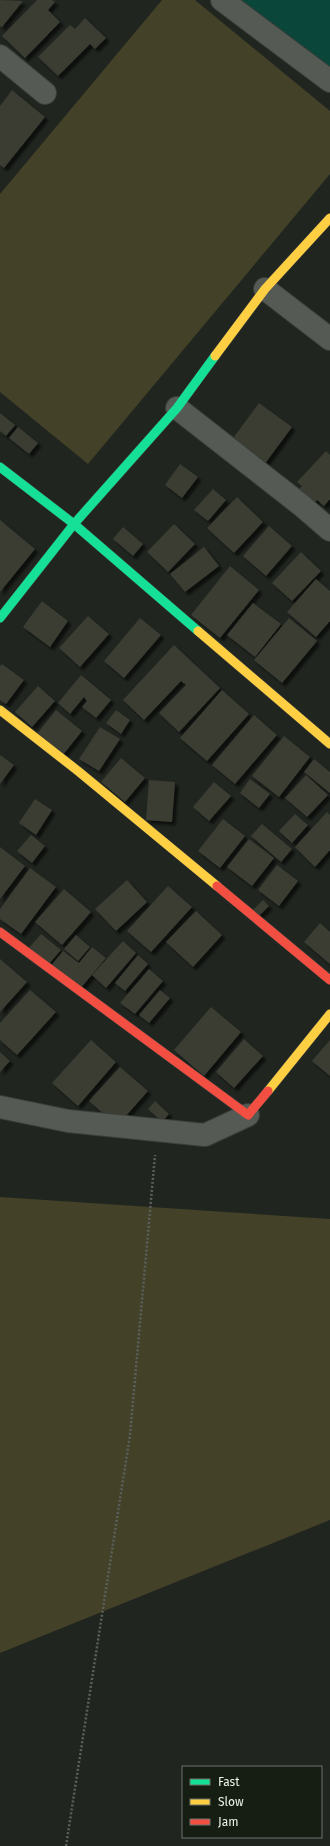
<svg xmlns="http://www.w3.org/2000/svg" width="330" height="1846" font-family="'Fira Sans',sans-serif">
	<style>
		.green { fill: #434127 }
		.water { fill: #0a463a }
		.building { fill: #3a3d33; filter: url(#shadow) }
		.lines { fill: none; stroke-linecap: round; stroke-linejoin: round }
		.street-casing { stroke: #3b3f3b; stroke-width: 24 }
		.fast-casing { stroke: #3b3f3b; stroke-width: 10 }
		.slow-casing { stroke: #3b3f3b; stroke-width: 10 }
		.jam-casing { stroke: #3b3f3b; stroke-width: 10 }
		.path { stroke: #5c605c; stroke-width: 2.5; stroke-dasharray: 2 2; stroke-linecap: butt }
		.street { stroke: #565a55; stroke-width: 22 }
		.fast { stroke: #16e098; stroke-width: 9 }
		.slow { stroke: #ffcf43; stroke-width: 9 }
		.jam { stroke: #f24e42; stroke-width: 9 }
	</style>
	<defs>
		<filter id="shadow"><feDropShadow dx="3.5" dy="3.5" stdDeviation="1" flood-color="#0009"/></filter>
	</defs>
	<rect width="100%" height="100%" fill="#202520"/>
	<g class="green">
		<path d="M162 0H195L330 111V174L88 464 0 392V194Z"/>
		<path d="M0 1197 330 1219V1520L0 1653Z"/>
	</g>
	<path class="water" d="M239 0H330V72Z"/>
	<g class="building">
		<path d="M0 0 23 1 2 27 0 26Z"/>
		<path d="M37 0H52L55 2 48 10 60 22 25 58 2 36Z"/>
		<path d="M85 18 106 38 95 49 90 44 58 76 38 57 70 25 75 29Z"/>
		<path d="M12 90 45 117 4 168 0 165V106Z"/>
		<path d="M259 403 292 427 261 469 228 445Z"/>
		<path d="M0 413 15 425 6 436 0 431Z"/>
		<path d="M18 427 38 443 29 454 9 438Z"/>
		<path d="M326 451 330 455V499L324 506 317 500 309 509 293 495 302 486 297 482Z"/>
		<path d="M180 464 198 477 182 498 165 485Z"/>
		<path d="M213 489 226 500 208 521 194 510Z"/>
		<path d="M237 497 263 522 234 553 207 528Z"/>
		<path d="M0 520 35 549 0 592Z"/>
		<path d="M174 524 195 544 168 572 147 552Z"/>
		<path d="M269 526 292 546 266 576 243 556Z"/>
		<path d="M123 527 143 544 133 556 113 539Z"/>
		<path d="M204 547 219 566 185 592 170 574Z"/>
		<path d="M301 552 321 571 292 601 272 583Z"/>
		<path d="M230 566 259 590 220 638 191 615Z"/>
		<path d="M316 579 330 591V621L316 637 287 612Z"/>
		<path d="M42 601 68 621 50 647 23 627Z"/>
		<path d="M253 603 281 624 255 657 227 635Z"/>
		<path d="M88 616 109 634 80 667 59 648Z"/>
		<path d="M140 618 161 635 124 678 104 661Z"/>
		<path d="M289 618 317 641 282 683 254 660Z"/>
		<path d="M174 645 220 688 179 732 159 713 186 685 181 681 144 720 123 700Z"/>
		<path d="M2 664 24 680 6 704 0 700V666Z"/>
		<path d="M81 675 111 700 96 718 82 707 87 701 84 697 70 714 58 703Z"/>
		<path d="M38 686 55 701 32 727 15 712Z"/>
		<path d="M222 690 249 714 207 761 180 738Z"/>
		<path d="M56 710 82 731 62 756 36 735Z"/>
		<path d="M116 710 130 720 121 734 106 723Z"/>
		<path d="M254 715 277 735 235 784 212 765Z"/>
		<path d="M100 727 120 739 99 771 79 759Z"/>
		<path d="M284 736 310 757 279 797 252 776Z"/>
		<path d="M0 755 14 765 0 784Z"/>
		<path d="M121 758 145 778 125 802 101 782Z"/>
		<path d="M314 759 330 772V793L304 772Z"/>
		<path d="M306 775 328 795 307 817 285 798Z"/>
		<path d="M250 779 270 794 259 808 240 793Z"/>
		<path d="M149 780 175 782 172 822 146 820Z"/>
		<path d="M214 782 231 796 209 821 193 807Z"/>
		<path d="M35 799 52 810 36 835 19 823Z"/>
		<path d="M327 812 330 815V850L315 867 295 847Z"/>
		<path d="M295 814 308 825 292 843 279 831Z"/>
		<path d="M223 819 245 836 220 868 198 851Z"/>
		<path d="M262 824 292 849 281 862 251 836Z"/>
		<path d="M31 835 45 846 32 863 17 851Z"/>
		<path d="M249 839 274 858 252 886 227 867Z"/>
		<path d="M0 847 25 866 0 899Z"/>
		<path d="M277 865 298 881 279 906 258 890Z"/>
		<path d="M30 868 56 887 21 934 0 919V909Z"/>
		<path d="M127 880 147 902 116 931 95 909Z"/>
		<path d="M168 886 192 907 151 952 127 931Z"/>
		<path d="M64 889 91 912 62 945 35 922Z"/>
		<path d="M263 900 269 906 258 917 252 911Z"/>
		<path d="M196 911 222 935 193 967 166 942Z"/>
		<path d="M320 923 330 932V964L304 942Z"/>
		<path d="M41 934 61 950 48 965 28 949Z"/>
		<path d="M76 935 90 947 78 961 64 949Z"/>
		<path d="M123 941 136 953 106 988 92 975Z"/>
		<path d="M92 947 106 958 79 990 50 967 63 951 79 963Z"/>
		<path d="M138 955 148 964 125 991 115 983Z"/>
		<path d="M0 959 27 982 0 1012Z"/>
		<path d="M149 969 163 981 135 1014 120 1003Z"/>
		<path d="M30 990 56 1012 17 1055 0 1040V1023Z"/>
		<path d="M160 990 170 998 149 1023 139 1015Z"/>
		<path d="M211 1007 241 1032 204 1076 174 1050Z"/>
		<path d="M244 1039 263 1056 234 1088 216 1072Z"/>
		<path d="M91 1040 116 1062 78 1106 52 1083Z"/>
		<path d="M330 1040V1076L312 1061Z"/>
		<path d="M0 1052 10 1061 0 1072Z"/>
		<path d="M120 1067 148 1091 117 1126 89 1101Z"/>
		<path d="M155 1101 169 1114 162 1122 148 1109Z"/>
	</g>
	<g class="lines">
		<g class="street-casing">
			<g id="street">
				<path d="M222 0 330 81"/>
				<path d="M0 56 45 93"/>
				<path d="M265 289 330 339"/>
				<path d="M177 408 301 505 330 530"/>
				<path d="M0 1107 68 1121 205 1135 248 1115"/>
			</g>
		</g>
		<g class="fast-casing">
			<g id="fast">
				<path d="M0 467 74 524 198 631"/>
				<path d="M0 618 74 524 177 408 215 356"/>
			</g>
		</g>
		<g class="slow-casing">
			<g id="slow">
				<path d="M215 356 265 289 330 218"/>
				<path d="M198 631 330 744"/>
				<path d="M0 710 78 771 217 886"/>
				<path d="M268 1091 330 1014"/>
			</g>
		</g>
		<g class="jam-casing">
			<g id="jam">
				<path d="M217 886 330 980"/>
				<path d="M0 932 248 1115 268 1091"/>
			</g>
		</g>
		<path class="path" d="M66 1846 130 1435 155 1155"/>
		<use href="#street" class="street"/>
		<use href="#fast" class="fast"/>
		<use href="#slow" class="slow"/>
		<use href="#jam" class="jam"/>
	</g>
	<rect x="182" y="1766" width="140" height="72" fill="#161e14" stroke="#6c736a"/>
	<rect x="190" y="1779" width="20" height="6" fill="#16e098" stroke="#6c736a"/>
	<text x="218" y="1786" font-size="12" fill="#ecf2ea">Fast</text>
	<rect x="190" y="1799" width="20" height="6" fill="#ffcf43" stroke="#6c736a"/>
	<text x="218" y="1806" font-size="12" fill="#ecf2ea">Slow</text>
	<rect x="190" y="1819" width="20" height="6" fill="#f24e42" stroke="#6c736a"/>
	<text x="218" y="1826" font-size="12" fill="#ecf2ea">Jam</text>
</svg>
